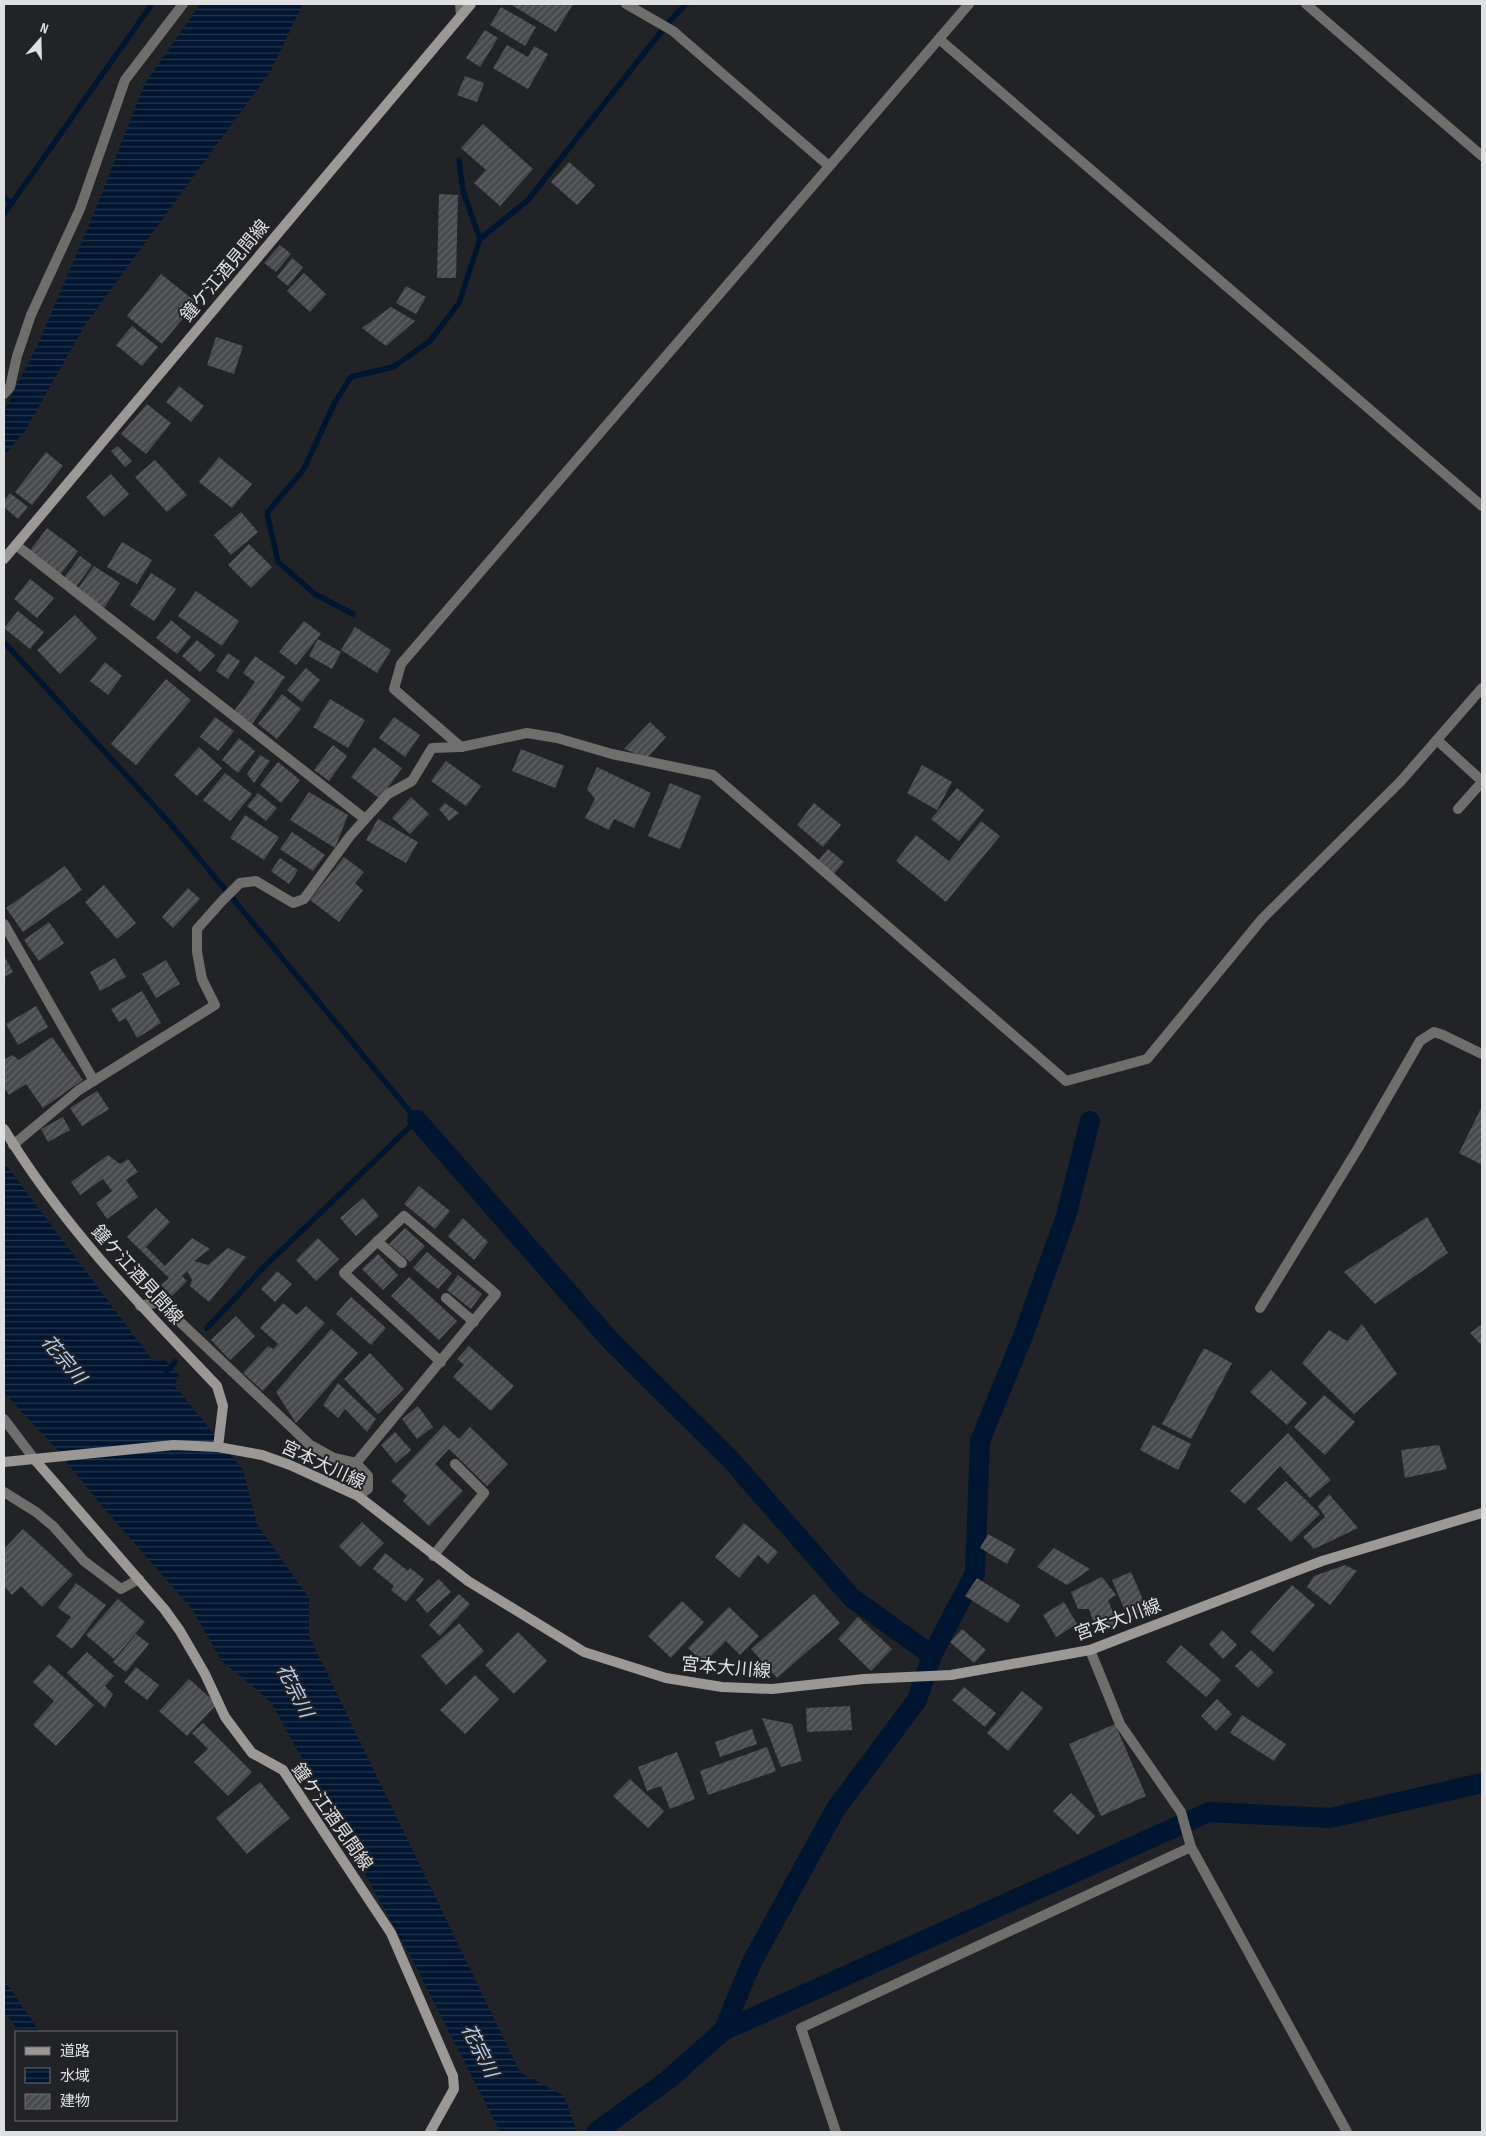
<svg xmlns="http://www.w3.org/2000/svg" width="1486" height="2136" font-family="'Sofia Sans Condensed','Noto Sans JP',sans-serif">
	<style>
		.water { fill: url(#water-rules) }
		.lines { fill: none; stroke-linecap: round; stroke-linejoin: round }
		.stream { stroke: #001530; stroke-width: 5.5 }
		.canal { stroke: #001530; stroke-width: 20 }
		.building { fill: url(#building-hatch) }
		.street { stroke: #6f6e6c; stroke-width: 10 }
		.secondary { stroke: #9b9896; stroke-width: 10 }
		.labels { text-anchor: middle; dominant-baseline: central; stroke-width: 4; stroke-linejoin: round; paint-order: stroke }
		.street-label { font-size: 18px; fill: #dfe0e2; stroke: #222326 }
		.water-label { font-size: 19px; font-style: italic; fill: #b6d0f1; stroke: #222326 }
	</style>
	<defs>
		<pattern id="water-rules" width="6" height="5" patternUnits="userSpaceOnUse" patternTransform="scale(1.25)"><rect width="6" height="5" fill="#001530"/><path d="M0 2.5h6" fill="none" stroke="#25374e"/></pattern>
		<pattern id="building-hatch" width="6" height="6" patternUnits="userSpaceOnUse" patternTransform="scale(1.25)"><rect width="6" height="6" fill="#494a4e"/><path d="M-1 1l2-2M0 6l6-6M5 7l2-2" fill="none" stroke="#636467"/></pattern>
	</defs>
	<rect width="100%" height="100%" fill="#222326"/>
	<g class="water">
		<path d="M200 4H303L270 72 85 325 25 431 4 456V411L38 344 95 211 144 85Z"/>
		<path d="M4 1162 153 1361 165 1360 179 1375 174 1385 243 1470 257 1524 309 1598V1636L520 2072 564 2096 577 2132H500L415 1965 271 1702 221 1660 192 1609 106 1511 53 1445 4 1393Z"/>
		<path d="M4 1980 40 2032H19L4 2011Z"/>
	</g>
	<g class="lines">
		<g class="stream">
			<path d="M4 197 11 203"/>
			<path d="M4 214 152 4"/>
			<path d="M480 239 528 200 668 23 686 4"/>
			<path d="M353 614 315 594 278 562 267 513 304 469 335 402 351 377 393 367 430 341 459 303 480 239 463 191 459 160"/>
			<path d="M4 642 169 822 417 1120 264 1267 207 1328"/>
			<path d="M167 1371 175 1362"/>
		</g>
		<g class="canal">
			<path d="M417 1120 610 1340 731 1460 852 1598 932 1655"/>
			<path d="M723 2031 1209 1812 1330 1818 1482 1783"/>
			<path d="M596 2132 669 2079 723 2031 752 1962 835 1810 917 1700 932 1655 975 1573 980 1441 1023 1336 1066 1216 1090 1121"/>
		</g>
	</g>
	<g class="building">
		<path d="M510 4H573L556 32Z"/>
		<path d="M501 7 536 27 525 46 490 25Z"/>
		<path d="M485 30 498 38 480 67 466 58Z"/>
		<path d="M507 45 528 57 534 46 548 54 528 89 493 68Z"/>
		<path d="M465 76 484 83 477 102 457 95Z"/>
		<path d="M483 124 533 169 500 206 474 183 486 170 461 148Z"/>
		<path d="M569 162 595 185 577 205 551 182Z"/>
		<path d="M439 194 458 195 456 278H437Z"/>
		<path d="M280 245 291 254 276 272 264 263Z"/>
		<path d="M292 258 303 267 288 286 277 277Z"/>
		<path d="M304 273 326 294 310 312 287 291Z"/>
		<path d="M161 274 196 302 162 344 127 316Z"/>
		<path d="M406 286 426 297 416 314 396 303Z"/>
		<path d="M391 307 415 321 386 346 362 328Z"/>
		<path d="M132 326 158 347 142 366 116 345Z"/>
		<path d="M216 337 243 346 234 374 207 365Z"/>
		<path d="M179 386 204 406 191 422 166 402Z"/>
		<path d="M147 404 171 423 146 454 121 434Z"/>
		<path d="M118 446 132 461 125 467 111 451Z"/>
		<path d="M46 452 63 466 32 505 15 492Z"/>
		<path d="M219 457 252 484 232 508 199 482Z"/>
		<path d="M155 460 187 495 167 512 135 477Z"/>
		<path d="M111 474 129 494 104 517 86 497Z"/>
		<path d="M10 493 28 507 18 519 4 507V501Z"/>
		<path d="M241 512 258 532 231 555 214 535Z"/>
		<path d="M47 528 78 551 60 575 29 552Z"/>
		<path d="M122 542 152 560 137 584 107 567Z"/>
		<path d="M249 544 272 567 251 588 228 565Z"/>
		<path d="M80 556 92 565 76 587 64 578Z"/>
		<path d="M94 566 120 583 104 608 77 590Z"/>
		<path d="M151 573 176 589 154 621 130 605Z"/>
		<path d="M30 579 54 598 37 618 14 599Z"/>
		<path d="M196 591 239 621 222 646 178 616Z"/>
		<path d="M18 611 44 632 30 649 4 628Z"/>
		<path d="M75 615 97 638 60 674 37 650Z"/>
		<path d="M171 620 191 637 177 654 156 638Z"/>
		<path d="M304 621 321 634 296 665 279 652Z"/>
		<path d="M355 627 391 650 377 673 341 650Z"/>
		<path d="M318 639 341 652 332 669 309 656Z"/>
		<path d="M197 640 215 655 200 672 182 656Z"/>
		<path d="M228 653 240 661 228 679 216 671Z"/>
		<path d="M255 656 285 677 252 724 234 711 255 682 243 673Z"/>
		<path d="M105 662 122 676 108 695 90 681Z"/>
		<path d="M306 668 320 680 302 702 287 690Z"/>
		<path d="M166 679 191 700 136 765 111 744Z"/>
		<path d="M282 694 301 709 277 739 258 724Z"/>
		<path d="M330 699 365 720 348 748 313 727Z"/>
		<path d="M215 717 234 731 218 751 200 737Z"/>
		<path d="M394 717 420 735 405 757 379 738Z"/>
		<path d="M650 722 666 737 647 758 624 749Z"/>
		<path d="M239 738 255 751 238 773 222 760Z"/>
		<path d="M333 745 347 756 329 781 314 770Z"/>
		<path d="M199 747 222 768 197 796 174 775Z"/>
		<path d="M374 747 402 768 380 799 351 777Z"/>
		<path d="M521 749 564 766 555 788 512 771Z"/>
		<path d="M260 755 270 761 254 783 247 774Z"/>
		<path d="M446 761 481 786 466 806 431 781Z"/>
		<path d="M278 762 300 780 281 803 260 785Z"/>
		<path d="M922 765 952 782 937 810 907 793Z"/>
		<path d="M597 767 651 793 634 828 614 819 609 830 585 818 595 799 587 789Z"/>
		<path d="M225 773 252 794 230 821 203 800Z"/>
		<path d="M670 783 701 796 680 849 648 836Z"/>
		<path d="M957 788 984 810 959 841 931 819Z"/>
		<path d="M309 792 348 815 335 848 290 820Z"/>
		<path d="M258 793 277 808 266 821 247 806Z"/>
		<path d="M411 797 429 814 410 834 392 818Z"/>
		<path d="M445 803 459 813 449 821 439 809Z"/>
		<path d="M814 803 841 825 823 847 797 825Z"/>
		<path d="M245 815 279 837 264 860 230 838Z"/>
		<path d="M378 819 418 842 406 863 366 840Z"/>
		<path d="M981 821 1000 836 946 902 896 861 916 835 949 861Z"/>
		<path d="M292 832 325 855 313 871 280 849Z"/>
		<path d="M828 849 844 862 833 875 817 862Z"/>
		<path d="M344 857 364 872 355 883 363 890 339 922 310 900Z"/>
		<path d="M280 858 298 870 289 884 271 871Z"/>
		<path d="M65 866 82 890 23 932 6 908Z"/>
		<path d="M104 885 136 923 117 939 85 902Z"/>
		<path d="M188 888 200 899 173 928 162 917Z"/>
		<path d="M49 922 64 943 39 961 24 940Z"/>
		<path d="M4 956 13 972 4 977Z"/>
		<path d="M115 958 126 977 100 991 90 972Z"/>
		<path d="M166 960 180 984 156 998 142 974Z"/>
		<path d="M142 991 161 1023 137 1038 126 1018 119 1022 111 1009Z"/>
		<path d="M36 1006 48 1027 18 1045 6 1024Z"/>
		<path d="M52 1037 83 1080 43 1108 26 1084 9 1095 4 1087V1060L12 1055 19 1060Z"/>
		<path d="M97 1091 109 1109 82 1126 70 1108Z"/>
		<path d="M1482 1106V1165L1459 1153Z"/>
		<path d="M63 1117 70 1130 48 1142 41 1129Z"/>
		<path d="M108 1155 120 1164 128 1159 138 1172 126 1180 138 1197 107 1219 96 1203 112 1191 103 1179 80 1195 71 1182Z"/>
		<path d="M419 1186 450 1211 435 1229 404 1204Z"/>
		<path d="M363 1198 379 1216 356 1236 340 1218Z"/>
		<path d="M156 1208 170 1222 146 1247 165 1266 192 1238 210 1249 194 1261 208 1265 228 1248 246 1257 209 1302 190 1286 192 1279 187 1271 182 1276 187 1281 172 1296 161 1285 169 1278 127 1237Z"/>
		<path d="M1427 1217 1448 1253 1375 1304 1344 1272Z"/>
		<path d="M463 1218 488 1242 474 1260 448 1236Z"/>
		<path d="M405 1228 425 1246 410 1262 389 1244Z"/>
		<path d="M318 1238 339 1259 316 1281 296 1260Z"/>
		<path d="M427 1252 452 1273 438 1289 413 1268Z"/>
		<path d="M378 1254 398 1275 383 1290 362 1269Z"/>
		<path d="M277 1271 292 1284 275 1302 261 1289Z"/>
		<path d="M458 1275 482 1294 471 1309 447 1290Z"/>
		<path d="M409 1277 457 1321 439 1340 391 1296Z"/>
		<path d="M351 1297 386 1328 371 1345 336 1314Z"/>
		<path d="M283 1303 297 1315 306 1306 325 1323 263 1391 243 1373 268 1346 273 1349 278 1344 260 1328Z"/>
		<path d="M236 1316 255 1336 230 1360 211 1340Z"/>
		<path d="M1362 1324 1397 1374 1354 1414 1302 1363 1329 1330 1347 1341Z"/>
		<path d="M1482 1324V1346L1470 1333Z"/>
		<path d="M331 1329 358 1353 296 1423 276 1392Z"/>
		<path d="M469 1346 514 1386 491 1411 453 1377 464 1365 457 1359Z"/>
		<path d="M1204 1348 1232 1363 1191 1439 1162 1424Z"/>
		<path d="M370 1353 404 1389 378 1414 344 1379Z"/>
		<path d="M1271 1370 1307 1403 1287 1425 1250 1392Z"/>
		<path d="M338 1383 376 1419 367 1432 345 1409 338 1418 323 1405Z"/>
		<path d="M1324 1395 1355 1422 1325 1455 1294 1427Z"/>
		<path d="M418 1406 433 1427 417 1439 402 1419Z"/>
		<path d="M444 1425 459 1439 470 1427 508 1464 487 1486 449 1449 435 1464 463 1491 429 1526 403 1501 407 1496 391 1481Z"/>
		<path d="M1153 1425 1191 1444 1178 1470 1140 1450Z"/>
		<path d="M395 1432 411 1450 396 1463 381 1445Z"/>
		<path d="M1288 1433 1331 1480 1310 1498 1280 1466 1245 1504 1230 1491Z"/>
		<path d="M1439 1445 1447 1469 1405 1478 1401 1450Z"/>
		<path d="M1286 1481 1320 1514 1291 1542 1257 1509Z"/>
		<path d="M1329 1494 1358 1528 1314 1549 1303 1537 1325 1517 1318 1506Z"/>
		<path d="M362 1522 384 1543 360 1567 339 1546Z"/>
		<path d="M744 1523 778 1552 768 1564 758 1555 739 1578 715 1557Z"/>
		<path d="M23 1529 73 1575 42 1607 21 1586 12 1595 4 1586V1549Z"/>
		<path d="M988 1534 1015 1549 1007 1564 980 1548Z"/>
		<path d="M1054 1548 1090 1569 1067 1585 1037 1567Z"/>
		<path d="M385 1553 408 1571 410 1568 424 1579 406 1602 391 1590 394 1586 373 1569Z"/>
		<path d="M1345 1565 1357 1571 1330 1605 1307 1587 1314 1576Z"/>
		<path d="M1131 1572 1147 1609 1128 1618 1112 1580Z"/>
		<path d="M1102 1577 1116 1595 1108 1600 1118 1625 1097 1633 1089 1609H1078L1071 1592Z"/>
		<path d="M977 1578 1020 1605 1008 1623 965 1596Z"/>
		<path d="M439 1579 451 1592 427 1613 416 1600Z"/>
		<path d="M76 1583 106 1605 72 1649 56 1636 71 1617 58 1608Z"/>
		<path d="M1292 1585 1315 1605 1273 1652 1250 1632Z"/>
		<path d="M459 1594 470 1604 440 1636 429 1625Z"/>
		<path d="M814 1594 840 1623 777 1678 751 1649Z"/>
		<path d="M118 1599 145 1622 114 1659 86 1635Z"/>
		<path d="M682 1601 704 1622 671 1658 648 1636Z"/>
		<path d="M1064 1602 1077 1624 1056 1637 1043 1615Z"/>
		<path d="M729 1607 759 1636 740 1655 726 1641 704 1663 688 1648Z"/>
		<path d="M858 1617 892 1649 871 1671 838 1639Z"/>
		<path d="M459 1623 484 1651 446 1685 421 1656Z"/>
		<path d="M962 1629 986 1650 974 1663 950 1642Z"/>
		<path d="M1222 1630 1237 1645 1223 1659 1209 1644Z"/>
		<path d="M518 1632 547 1661 514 1694 485 1665Z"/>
		<path d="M136 1634 149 1644 126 1672 113 1662Z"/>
		<path d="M1181 1645 1221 1680 1206 1697 1166 1662Z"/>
		<path d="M1251 1650 1274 1672 1258 1688 1235 1666Z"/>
		<path d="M87 1652 114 1676 105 1686 113 1694 105 1708 67 1673Z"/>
		<path d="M49 1664 94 1705 56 1746 33 1725 54 1701 33 1682Z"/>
		<path d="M136 1667 159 1685 147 1700 124 1682Z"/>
		<path d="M475 1675 499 1699 465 1734 440 1710Z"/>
		<path d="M189 1679 217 1704 187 1736 159 1711Z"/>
		<path d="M964 1687 996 1713 985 1727 952 1700Z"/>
		<path d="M1022 1691 1043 1708 1008 1751 987 1733Z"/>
		<path d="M1217 1699 1232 1714 1216 1731 1201 1716Z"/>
		<path d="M850 1706 852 1730 807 1732 806 1708Z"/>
		<path d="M1242 1715 1286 1744 1274 1761 1230 1733Z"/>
		<path d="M762 1718 792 1724 802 1761 781 1767Z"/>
		<path d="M203 1723 252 1772 228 1796 194 1762 208 1749 192 1733Z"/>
		<path d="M1115 1724 1146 1796 1101 1816 1069 1744Z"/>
		<path d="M752 1729 757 1744 720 1757 715 1742Z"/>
		<path d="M767 1747 776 1771 708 1795 700 1771Z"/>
		<path d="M677 1752 695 1799 670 1809 661 1786 647 1791 638 1767Z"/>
		<path d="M630 1779 664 1811 648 1828 613 1796Z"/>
		<path d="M260 1782 290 1818 247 1854 216 1818Z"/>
		<path d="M1071 1793 1095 1816 1078 1835 1053 1811Z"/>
	</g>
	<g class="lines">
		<g class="street">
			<path d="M460 4 461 15"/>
			<path d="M626 4 673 31 829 166"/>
			<path d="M1306 4 1482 156"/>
			<path d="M939 39 1482 506"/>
			<path d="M4 394 10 387 17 356 31 315 80 209 125 80 183 4"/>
			<path d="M16 545 365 819"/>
			<path d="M1437 740 1482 781"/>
			<path d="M461 747 394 689 401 664 969 4"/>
			<path d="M1458 809 1482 782"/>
			<path d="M4 924 94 1081"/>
			<path d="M13 1145 79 1090 215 1005 202 979 197 952V929L222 901 240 883 256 881 293 903 304 899 350 836 388 794 412 781 432 748 461 747 527 733 557 738 612 754 713 775 1066 1081 1147 1059 1262 919 1401 781 1482 688"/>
			<path d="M377 1241 402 1263"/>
			<path d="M446 1298 474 1322"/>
			<path d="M140 1306 159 1302 309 1444 334 1458 356 1463 368 1476V1489L358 1496"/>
			<path d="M1260 1308 1357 1150 1420 1041 1434 1032 1443 1035 1482 1054"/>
			<path d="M4 1419 35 1460"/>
			<path d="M356 1463 496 1294 404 1216 344 1273 441 1362"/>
			<path d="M4 1492 36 1512 53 1526 84 1561 121 1589 139 1579"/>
			<path d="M433 1556 484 1493 455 1464"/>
			<path d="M1090 1650 1120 1724 1181 1812 1191 1847 1347 2132"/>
			<path d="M836 2132 801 2028 1191 1847"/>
		</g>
		<g class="secondary">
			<path d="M4 559 471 4"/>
			<path d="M4 1129C62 1225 140 1305 217 1386L223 1406 218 1447"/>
			<path d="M35 1460 165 1610 180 1631 205 1674 225 1717 252 1753 283 1770 391 1933 453 2076 454 2089 430 2132"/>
			<path d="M4 1462 174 1445 218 1447 262 1455 290 1465 358 1496 468 1581 584 1652 666 1678 722 1687 772 1689 864 1679 951 1675 1090 1650 1322 1561 1482 1513"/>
		</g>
	</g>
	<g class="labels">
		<g class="street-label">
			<text transform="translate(225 271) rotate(-50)">鐘ケ江酒見間線</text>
			<text transform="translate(137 1275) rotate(48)">鐘ケ江酒見間線</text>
			<text transform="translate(323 1465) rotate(25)">宮本大川線</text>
			<text transform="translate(1118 1620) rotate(-20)">宮本大川線</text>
			<text transform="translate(726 1668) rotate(5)">宮本大川線</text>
			<text transform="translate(332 1817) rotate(55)">鐘ケ江酒見間線</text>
		</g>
		<g class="water-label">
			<text transform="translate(63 1360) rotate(50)">花宗川</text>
			<text transform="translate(294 1691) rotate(63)">花宗川</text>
			<text transform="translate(479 2051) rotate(63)">花宗川</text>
		</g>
	</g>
	<rect width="1486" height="2136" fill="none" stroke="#dfe0e2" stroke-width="10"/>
	<rect x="15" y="2031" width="162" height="90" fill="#222326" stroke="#6e6f71"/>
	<rect x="25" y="2047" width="25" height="8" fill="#9b9896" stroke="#6e6f71"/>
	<text x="60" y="2056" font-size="15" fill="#dfe0e2">道路</text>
	<rect x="25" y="2068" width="25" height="15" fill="url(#water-rules)" stroke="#6e6f71"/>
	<text x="60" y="2081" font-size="15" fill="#dfe0e2">水域</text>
	<rect x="25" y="2094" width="25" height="15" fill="url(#building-hatch)" stroke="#6e6f71"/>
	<text x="60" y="2106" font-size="15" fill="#dfe0e2">建物</text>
	<g transform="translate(40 40) rotate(20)" stroke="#222326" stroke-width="4" paint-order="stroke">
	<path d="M0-4L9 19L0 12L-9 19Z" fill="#dfe0e2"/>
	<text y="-8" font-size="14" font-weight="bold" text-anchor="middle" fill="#dfe0e2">N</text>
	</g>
</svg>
